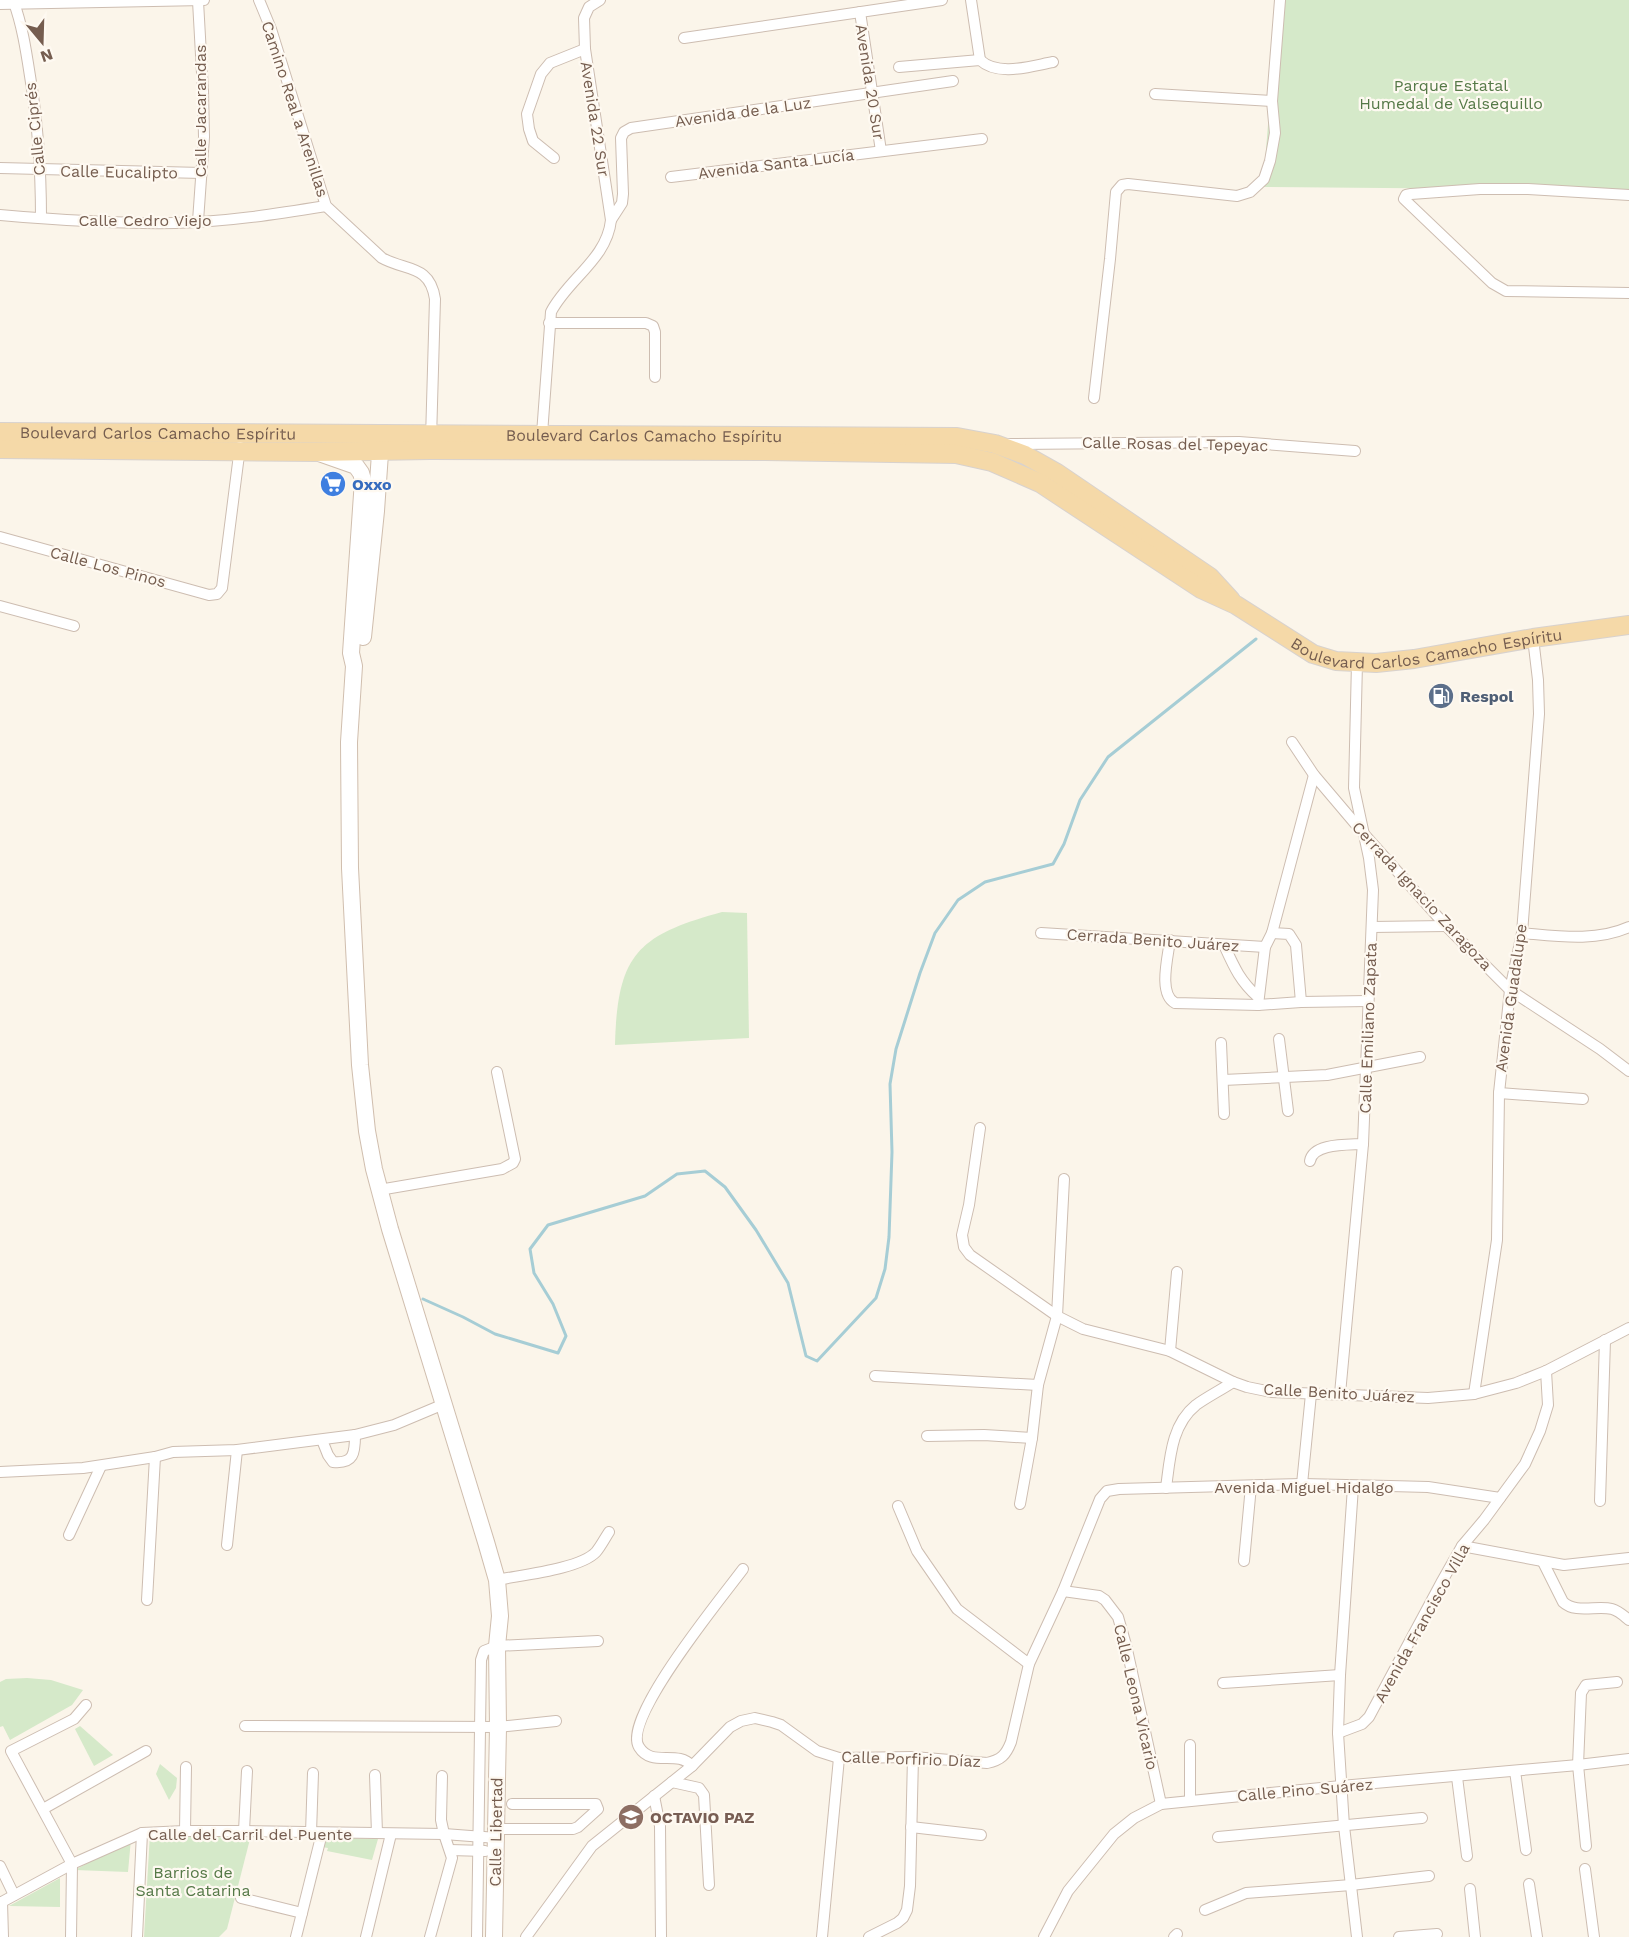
<svg xmlns="http://www.w3.org/2000/svg" width="1629" height="1937" font-family="'Work Sans',sans-serif">
	<style>
		.green { fill: #d5e9c9 }
		.lines { fill: none; stroke-linecap: round; stroke-linejoin: round }
		.stream { stroke: #a6cdd5; stroke-width: 3 }
		.minor-casing { stroke: #cdbdb1; stroke-width: 12 }
		.secondary-casing { stroke: #d0beae; stroke-width: 18 }
		.primary-casing { stroke: #d8d2ce; stroke-width: 20 }
		.minor { stroke: #fff; stroke-width: 10 }
		.secondary { stroke: #fff; stroke-width: 16 }
		.primary { stroke: #f5d9a8; stroke-width: 18 }
		.labels { text-anchor: middle; dominant-baseline: central; stroke-width: 4.5; stroke-linejoin: round; paint-order: stroke }
		.street-label { font-size: 16px; fill: #755d4f; stroke: #fef9f1 }
		.park-label { font-size: 16px; fill: #557947; stroke: #fef9f1 }
		.shop-label { font-size: 16px; font-weight: bold; fill: #366cbe; stroke: #fef9f1; text-anchor: start }
		.service-label { font-size: 16px; font-weight: bold; fill: #4e5e75; stroke: #fef9f1; text-anchor: start }
		.education-label { font-size: 16px; font-weight: bold; fill: #785e54; stroke: #fef9f1; text-anchor: start }
	</style>
	<rect width="100%" height="100%" fill="#fbf5ea"/>
	<g class="green">
		<path d="M1278 0H1629V190L1263 187Z"/>
		<path d="M722 912 747 913 749 1038 615 1045C617 954 638 935 722 912Z"/>
		<path d="M27 1678 51 1680 83 1690 72 1705 10 1740 3 1726 0 1727V1682L6 1679Z"/>
		<path d="M80 1726 113 1755 94 1766 75 1729Z"/>
		<path d="M160 1764 177 1778 176 1788 169 1800 156 1774Z"/>
		<path d="M150 1833 250 1839 227 1929 219 1937H144Z"/>
		<path d="M324 1837 378 1839 372 1860 327 1851 328 1848 322 1847Z"/>
		<path d="M131 1839 128 1872 75 1870Z"/>
		<path d="M60 1878V1907L9 1906Z"/>
	</g>
	<g class="lines">
		<path class="stream" d="M423 1299 463 1317 495 1334 558 1353 566 1336 553 1304 534 1273 530 1249 548 1225 645 1196 677 1174 705 1171 725 1187 756 1230 788 1283 806 1356 817 1361 876 1298 885 1269 889 1237 892 1152 890 1084 896 1049 920 973 935 933 958 900 985 882 1053 864 1064 844 1080 800 1108 757 1256 639"/>
		<g class="minor-casing">
			<g id="minor">
				<path d="M13 0C22 24 26 50 30 76 38 124 41 170 41 218"/>
				<path d="M259 0 271 29 326 206 382 258C405 271 430 264 435 299L431 439"/>
				<path d="M971 0 980 60"/>
				<path d="M198 1 203 91 204 137 198 221"/>
				<path d="M0 4 204 0"/>
				<path d="M860 12 881 151"/>
				<path d="M684 38 942 0"/>
				<path d="M980 60C998 77 1031 66 1053 62"/>
				<path d="M899 67 980 60"/>
				<path d="M1155 94 1272 101"/>
				<path d="M554 158 533 141 529 129 527 114 541 74 550 63 585 49"/>
				<path d="M0 168 202 173"/>
				<path d="M671 177 982 139"/>
				<path d="M1629 195 1528 189H1480L1411 194 1406 195 1404 199 1492 283 1506 291 1629 293"/>
				<path d="M0 215C58 220 116 224 175 223 225 222 276 214 326 206"/>
				<path d="M611 220 622 203 623 194 621 138 624 132 631 128 953 81"/>
				<path d="M549 323H646L653 326 655 332V377"/>
				<path d="M1094 398 1110 259 1116 192 1122 185 1128 184 1237 196 1250 192 1264 179 1270 161 1275 133 1272 101 1280 0"/>
				<path d="M542 434 551 312C568 279 607 259 611 220L585 49 584 18 589 7 600 0"/>
				<path d="M1007 444 1239 442 1355 451"/>
				<path d="M0 537 209 595 217 594 222 588 240 447"/>
				<path d="M0 606 74 626"/>
				<path d="M1292 742 1314 775 1364 834 1446 926 1510 990 1600 1049 1629 1071"/>
				<path d="M1372 927 1446 926"/>
				<path d="M1041 933 1265 947"/>
				<path d="M1272 933 1289 934 1296 945 1301 1002"/>
				<path d="M1522 933C1557 936 1596 942 1629 927"/>
				<path d="M1170 940C1168 957 1158 994 1175 1003L1258 1005 1301 1002 1368 1001"/>
				<path d="M1224 945C1234 967 1240 981 1258 997"/>
				<path d="M1258 1005 1265 947 1272 933 1314 775"/>
				<path d="M1279 1039 1288 1111"/>
				<path d="M1221 1043 1224 1114"/>
				<path d="M1223 1080 1327 1075 1420 1057"/>
				<path d="M1499 1093 1583 1099"/>
				<path d="M980 1128 969 1205 962 1235 964 1247 970 1255 1057 1316 1083 1329 1170 1351 1233 1382 1247 1387 1271 1392 1428 1398 1474 1394 1516 1383 1546 1371 1629 1328"/>
				<path d="M1310 1161C1313 1143 1347 1145 1363 1144"/>
				<path d="M379 1190 502 1169 513 1163 515 1159 497 1072"/>
				<path d="M1170 1351 1177 1272"/>
				<path d="M875 1376 1038 1385"/>
				<path d="M1340 1394 1363 1144 1373 890 1369 858 1354 788 1357 663"/>
				<path d="M1474 1394 1497 1240 1499 1093 1510 990 1522 933 1539 714 1538 680 1533 638"/>
				<path d="M927 1436 984 1435 1032 1438"/>
				<path d="M322 1440 328 1455 333 1462C354 1464 355 1453 355 1435"/>
				<path d="M0 1472 83 1468 155 1457 173 1452 237 1450 355 1435 394 1425 444 1404"/>
				<path d="M1302 1484 1311 1394"/>
				<path d="M1353 1487 1340 1675 1338 1733 1344 1826 1357 1937"/>
				<path d="M1166 1488C1170 1459 1171 1425 1196 1405 1207 1397 1221 1390 1233 1382"/>
				<path d="M1600 1501 1605 1340"/>
				<path d="M1020 1504 1032 1438 1038 1385 1057 1316 1064 1179"/>
				<path d="M898 1506 917 1551 957 1609 1029 1664"/>
				<path d="M69 1535 101 1466"/>
				<path d="M227 1545 237 1450"/>
				<path d="M1462 1546 1564 1565 1629 1558"/>
				<path d="M1244 1561 1251 1486"/>
				<path d="M1543 1562 1563 1602C1576 1614 1597 1605 1612 1609 1619 1611 1624 1616 1629 1620"/>
				<path d="M497 1580C521 1575 580 1569 596 1552 601 1546 605 1538 609 1532"/>
				<path d="M1063 1591 1099 1596 1105 1600 1118 1617 1126 1645 1161 1804"/>
				<path d="M147 1600 155 1457"/>
				<path d="M1223 1683 1340 1675"/>
				<path d="M245 1726 498 1727 556 1721"/>
				<path d="M1338 1733 1362 1724 1369 1717 1441 1583 1462 1546 1484 1520 1525 1464 1540 1431 1548 1405 1546 1371"/>
				<path d="M1190 1745V1801"/>
				<path d="M692 1766C677 1749 652 1768 639 1747 621 1719 724 1595 743 1569"/>
				<path d="M1515 1771 1526 1850"/>
				<path d="M375 1775 377 1833"/>
				<path d="M1457 1777 1467 1856"/>
				<path d="M672 1782 699 1788 704 1795 709 1885"/>
				<path d="M654 1796 660 1826 661 1937"/>
				<path d="M43 1809 146 1751"/>
				<path d="M911 1827 981 1835"/>
				<path d="M497 1829H573L578 1827 598 1809 596 1804H512"/>
				<path d="M185 1831 186 1767"/>
				<path d="M244 1831 247 1771"/>
				<path d="M311 1833 313 1773"/>
				<path d="M1218 1837 1422 1818"/>
				<path d="M1586 1846 1578 1765 1581 1693 1586 1685 1617 1682"/>
				<path d="M450 1850 485 1851"/>
				<path d="M0 1866 14 1895"/>
				<path d="M1585 1869 1594 1937"/>
				<path d="M1529 1884 1537 1937"/>
				<path d="M1470 1889 1475 1937"/>
				<path d="M241 1898 302 1913"/>
				<path d="M2 1902 3 1937"/>
				<path d="M0 1903 72 1864 142 1833 185 1831H244L444 1834 497 1838"/>
				<path d="M1205 1910 1246 1893 1351 1885 1429 1876"/>
				<path d="M71 1937 72 1864 11 1751 74 1719 86 1705"/>
				<path d="M137 1937 142 1833"/>
				<path d="M296 1937 322 1833"/>
				<path d="M366 1937 391 1834"/>
				<path d="M430 1937 452 1858 444 1834 441 1820 442 1776"/>
				<path d="M477 1937 481 1660 484 1651 497 1646 598 1641"/>
				<path d="M526 1937 592 1846 692 1766 730 1727 741 1721 755 1718 772 1722 781 1725 817 1751 839 1758 913 1757 987 1763C1001 1760 1006 1755 1011 1742L1029 1664 1063 1591 1100 1499 1107 1491 1119 1489 1302 1484 1390 1486 1428 1487 1500 1498"/>
				<path d="M822 1937 839 1758"/>
				<path d="M869 1937 897 1923 903 1918 907 1910 910 1886 913 1757"/>
				<path d="M1044 1937 1068 1891 1114 1834 1134 1818 1161 1804 1341 1786 1578 1765 1629 1759"/>
				<path d="M1174 1937 1177 1934"/>
				<path d="M1399 1937 1437 1934"/>
			</g>
		</g>
		<g class="secondary-casing">
			<g id="secondary">
				<path d="M319 453 356 466 361 473 363 480 351 653 354 666 349 742 350 868 360 1065 367 1131 374 1169 390 1229 486 1542 497 1580 500 1616 497 1646 498 1727 494 1937"/>
				<path d="M363 637 376 511 381 439"/>
			</g>
		</g>
		<g class="primary-casing">
			<g id="primary">
				<path id="s1" d="M0 432 957 437 995 444 1025 455 1057 473 1210 577 1231 600"/>
				<path id="s2" d="M0 449 315 452 430 450 765 451 956 454 992 462 1040 483 1201 589 1236 605 1313 654 1336 661 1376 663 1414 659 1533 638 1629 625"/>
			</g>
		</g>
		<use href="#minor" class="minor"/>
		<use href="#secondary" class="secondary"/>
		<use href="#primary" class="primary"/>
	</g>
	<defs>
		<g id="supermarket-disc" transform="scale(1.35)"><circle r="9.5" fill="#3f7fe0" stroke="#fef9f1"/><path d="M-6-5.5h2.5l.6 2H6L4.5 2H-2.5L-4.4-4H-6ZM-1.5 3.2a1.3 1.3 0 1 0 .1 0ZM3 3.2a1.3 1.3 0 1 0 .1 0Z" fill="#fff"/></g>
		<g id="fuel-disc" transform="scale(1.35)"><circle r="9.5" fill="#5c6f8a" stroke="#fef9f1"/><path d="M-5.5-6h7V0h2V4h1.3V-2.5L3-4.5l.8-.8L6-3V5H2.5V1h-1V6h-7ZM-4.2-4.7v3.2H.2V-4.7Z" fill="#fff"/></g>
		<g id="school-disc" transform="scale(1.35)"><circle r="9.5" fill="#8d6e63" stroke="#fef9f1"/><path d="M0-5L7-2L0 1L-7-2ZM-4 1L0 2.5L4 1V4Q0 6-4 4Z" fill="#fff"/></g>
	</defs>
	<g fill-rule="evenodd">
		<use href="#supermarket-disc" x="333" y="484"/>
		<use href="#fuel-disc" x="1441" y="696"/>
		<use href="#school-disc" x="631" y="1817"/>
	</g>
	<g class="labels">
		<g class="street-label">
			<text transform="translate(870 82) rotate(81)">Avenida 20 Sur</text>
			<text transform="translate(295 109) rotate(72)">Camino Real a Arenillas</text>
			<text transform="translate(200 111) rotate(-90)">Calle Jacarandas</text>
			<text transform="translate(743 112) rotate(-8)">Avenida de la Luz</text>
			<text transform="translate(595 119) rotate(81)">Avenida 22 Sur</text>
			<text transform="translate(35 129) rotate(-96)">Calle Ciprés</text>
			<text transform="translate(776 164) rotate(-7)">Avenida Santa Lucía</text>
			<text transform="translate(119 172) rotate(1)">Calle Eucalipto</text>
			<text x="145" y="220">Calle Cedro Viejo</text>
			<text stroke="none"><textPath href="#s1" startOffset="158">Boulevard Carlos Camacho Espíritu</textPath></text>
			<text stroke="none"><textPath href="#s1" startOffset="644">Boulevard Carlos Camacho Espíritu</textPath></text>
			<text transform="translate(1175 444) rotate(1)">Calle Rosas del Tepeyac</text>
			<text transform="translate(108 567) rotate(15)">Calle Los Pinos</text>
			<text stroke="none"><textPath href="#s2" startOffset="1482">Boulevard Carlos Camacho Espíritu</textPath></text>
			<text transform="translate(1422 896) rotate(47)">Cerrada Ignacio Zaragoza</text>
			<text transform="translate(1153 940) rotate(4)">Cerrada Benito Juárez</text>
			<text transform="translate(1511 998) rotate(-82)">Avenida Guadalupe</text>
			<text transform="translate(1368 1028) rotate(-88)">Calle Emiliano Zapata</text>
			<text transform="translate(1339 1393) rotate(3)">Calle Benito Juárez</text>
			<text x="1304" y="1487">Avenida Miguel Hidalgo</text>
			<text transform="translate(1422 1623) rotate(-61)">Avenida Francisco Villa</text>
			<text transform="translate(1136 1697) rotate(77)">Calle Leona Vicario</text>
			<text transform="translate(911 1759) rotate(2)">Calle Porfirio Díaz</text>
			<text transform="translate(1305 1790) rotate(-5)">Calle Pino Suárez</text>
			<text transform="translate(496 1832) rotate(-89)">Calle Libertad</text>
			<text x="250" y="1834">Calle del Carril del Puente</text>
		</g>
		<g class="park-label">
			<text x="1451" y="85">Parque Estatal<tspan x="1451" dy="18">Humedal de Valsequillo</tspan></text>
			<text x="193" y="1872">Barrios de<tspan x="193" dy="18">Santa Catarina</tspan></text>
		</g>
		<g class="shop-label">
			<text x="352" y="484">Oxxo</text>
		</g>
		<g class="service-label">
			<text x="1460" y="696">Respol</text>
		</g>
		<g class="education-label">
			<text x="650" y="1817">OCTAVIO PAZ</text>
		</g>
	</g>
	<g transform="translate(42 42) rotate(161)" stroke="#fef9f1" stroke-width="4.5" paint-order="stroke">
	<path d="M0-4.5L10 22L0 15L-10 22Z" fill="#755d4f"/>
	<text y="-9" font-size="16" font-weight="bold" text-anchor="middle" fill="#755d4f">N</text>
	</g>
</svg>
